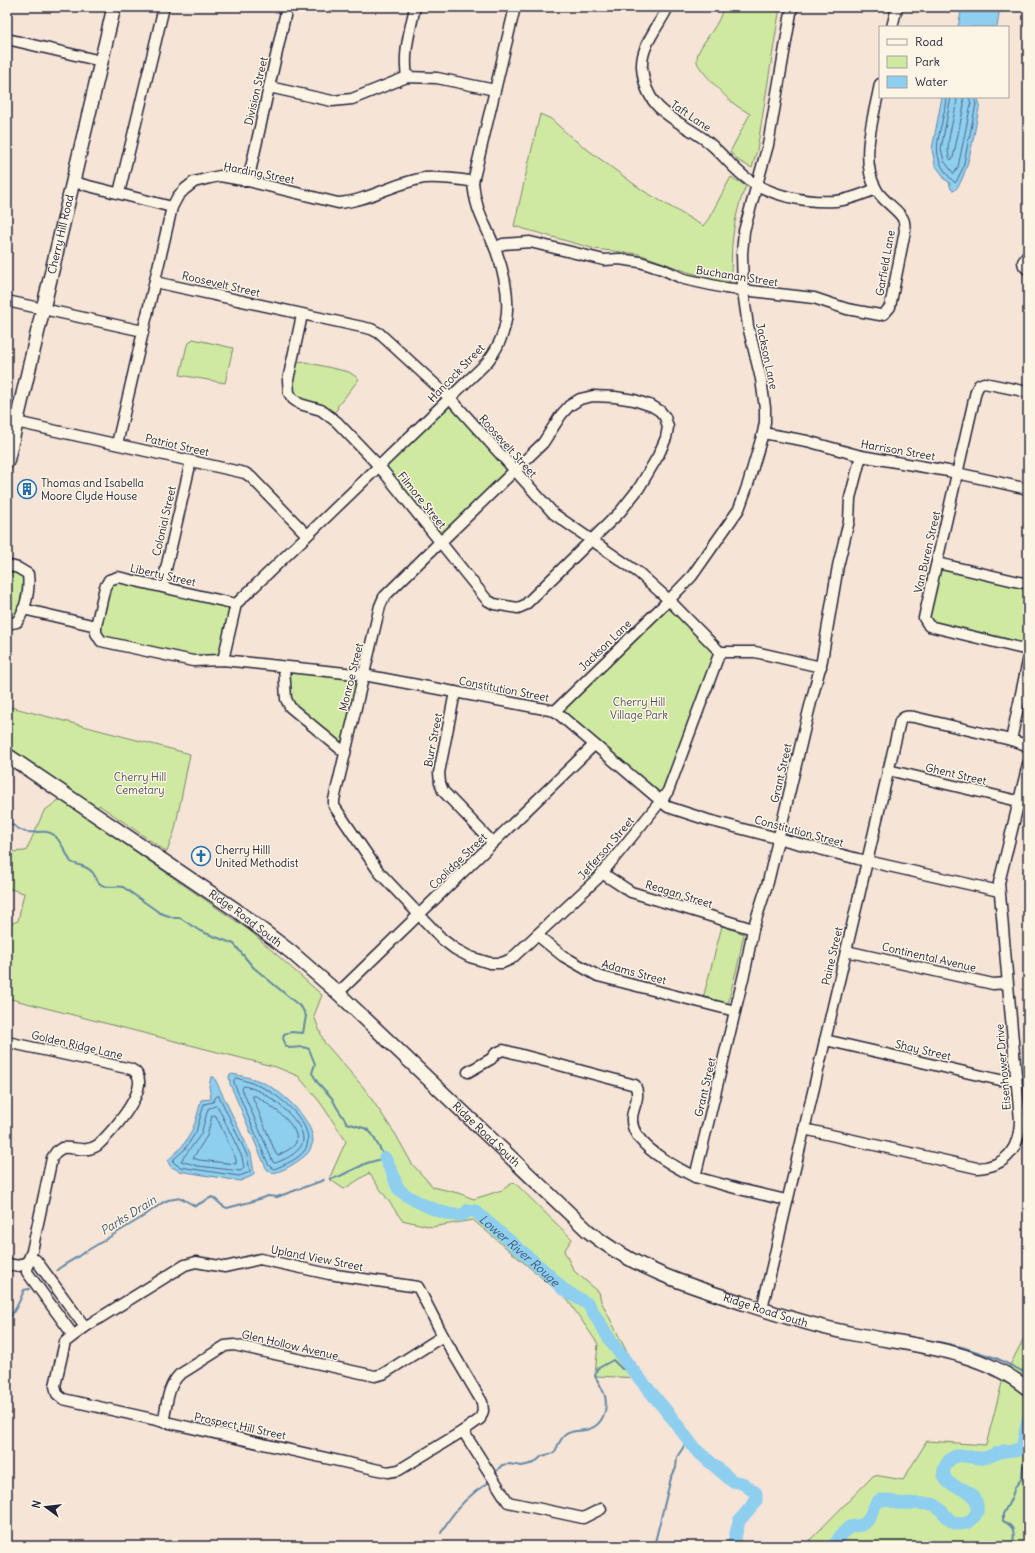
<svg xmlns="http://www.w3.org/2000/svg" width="1035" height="1553" font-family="Delius,sans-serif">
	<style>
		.green { fill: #cfeaa0; stroke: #78866e }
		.water { fill: #8eceef; stroke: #6389a7 }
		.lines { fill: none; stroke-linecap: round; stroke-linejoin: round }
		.shore { stroke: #4d6783; stroke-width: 1 }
		.stream { stroke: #6389a7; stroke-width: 2 }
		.river { stroke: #8eceef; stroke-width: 13 }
		.minor-casing { stroke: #22223b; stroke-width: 13 }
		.major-casing { stroke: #22223b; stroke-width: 16 }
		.minor { stroke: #fcf5e5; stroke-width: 10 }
		.major { stroke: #fcf5e5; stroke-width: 13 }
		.labels { text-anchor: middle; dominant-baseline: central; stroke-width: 3; stroke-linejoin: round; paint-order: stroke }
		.street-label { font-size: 11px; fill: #22223b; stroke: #fcf5e5 }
		.poi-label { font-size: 11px; fill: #22223b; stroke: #fcf5e5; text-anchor: start }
		.park-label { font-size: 11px; fill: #4d5454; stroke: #fcf5e5 }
		.water-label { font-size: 12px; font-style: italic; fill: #425671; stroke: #fcf5e5 }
	</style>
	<rect width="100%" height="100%" fill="#f6e4d6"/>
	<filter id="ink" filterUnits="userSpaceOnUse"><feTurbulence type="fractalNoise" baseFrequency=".025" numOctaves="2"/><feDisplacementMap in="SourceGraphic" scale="8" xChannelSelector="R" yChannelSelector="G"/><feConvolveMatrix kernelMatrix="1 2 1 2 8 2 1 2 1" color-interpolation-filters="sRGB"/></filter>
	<g filter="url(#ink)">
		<g class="green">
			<path d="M723 7H780L757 150 752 168 739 161 730 152 750 114C746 111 741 109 737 106 728 100 700 71 697 62 697 60 697 55 698 53 705 38 720 25 723 7Z"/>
			<path d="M540 114 551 119 572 138 642 190 703 226 709 218 731 177 746 186C738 204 734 224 732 244 731 256 732 269 730 281L726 283 688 272 639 254 595 249 514 226Z"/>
			<path d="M193 339 233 348 225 383 180 375 187 345Z"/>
			<path d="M301 361 349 372 359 379 337 407 338 408 333 414C319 408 292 403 292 383 292 377 295 370 296 364Z"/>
			<path d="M448 407 452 408 506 466 507 472 444 534 439 533 386 468 387 465Z"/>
			<path d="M941 570H944L1028 589V642L1024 644 930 622 927 615 938 572Z"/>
			<path d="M7 571 22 574 26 580 18 616 12 619 7 618Z"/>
			<path d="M116 581 226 605 230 611 220 653 216 657 194 658 103 638 99 632 110 586Z"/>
			<path d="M666 608H670L713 651 714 656 665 789 660 794H658L565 713 564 708Z"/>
			<path d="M294 671 350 678 357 682 344 738 341 741 339 742 291 703 288 677 290 673Z"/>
			<path d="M7 706 190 754 175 829 167 852 99 805 97 808 7 746Z"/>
			<path d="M60 799 250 931 322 995 314 1016 324 1042 364 1088 396 1135 412 1164 433 1187 458 1193 474 1199 502 1190 514 1182 572 1239 564 1251 574 1271 599 1292 601 1301 640 1378 595 1376 598 1344 567 1299 473 1220 432 1227 402 1220 369 1173 344 1189 329 1179 346 1141 320 1102 298 1076 276 1067 7 998V925L18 921 24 893 7 888V860L9 852 26 851 44 811Z"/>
			<path d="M722 926 744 934C741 945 740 956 737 968 734 980 730 992 728 1005L703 998Z"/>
			<path d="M1028 1330V1546H804L874 1475 903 1480 927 1441 986 1445 1003 1379Z"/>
		</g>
		<g class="water">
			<path d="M962 7H1000L997 27H958Z"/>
			<path d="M942 97H977L980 104C975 125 969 178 954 191L951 189 949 182 944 179 942 174 935 165 932 149Z"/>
			<path d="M232 1074C242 1076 253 1078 262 1082 280 1090 312 1118 313 1140 313 1143 310 1151 307 1154 302 1159 278 1176 270 1172 268 1171 267 1169 266 1168L230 1084 229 1076Z"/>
			<path d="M211 1077H214L251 1154 254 1173 252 1176 240 1181 179 1171 170 1166 168 1161C172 1155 179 1151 183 1145 194 1131 197 1117 201 1100L211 1099 209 1086Z"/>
		</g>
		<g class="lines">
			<g class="shore">
				<path d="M946 97C944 134 923 152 955 183L956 182 963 168 976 104 974 97"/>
				<path d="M951 97 941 149 944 161 954 174 958 167 971 104 969 97"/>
				<path d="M957 97C957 112 942 149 951 160L953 158 964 105 963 97"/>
				<path d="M236 1078C244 1080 252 1083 259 1086 278 1093 319 1127 305 1150 299 1159 284 1165 274 1169L269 1166 234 1083V1080Z"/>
				<path d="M244 1086C249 1087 254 1089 259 1091 273 1098 304 1122 303 1140 302 1152 284 1160 275 1163L273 1162 242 1089Z"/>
				<path d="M219 1096 247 1155 250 1172 239 1176 180 1167 173 1162 174 1159 185 1149 196 1132 204 1104 213 1102 216 1097Z"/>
				<path d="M253 1096H256C267 1103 301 1125 296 1142 294 1148 284 1152 279 1155L276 1154 253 1098Z"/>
				<path d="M216 1106 218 1107 242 1157 244 1168 240 1171 198 1166 181 1161 201 1134 208 1109Z"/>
				<path d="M214 1115 216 1116 236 1159V1164L199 1160 193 1158 207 1136 212 1116Z"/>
			</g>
			<g class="stream">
				<path d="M7 821C13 825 20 831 26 832 35 833 47 829 54 835 62 842 66 854 71 862 78 866 87 865 93 873 96 877 97 883 102 885 108 889 116 885 123 887L160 913 175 918H180L200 931 234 944 253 967 302 1008 306 1016 303 1033 291 1032 284 1034 283 1038 286 1046 289 1048 303 1047 309 1049 315 1064 312 1073 318 1083 332 1098 336 1106 347 1123 367 1129 372 1134 385 1158 367 1163 338 1177 330 1179"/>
				<path d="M57 1270C64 1264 72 1261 80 1255L141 1218 162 1203 168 1200 181 1198 195 1206 212 1197C218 1200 220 1206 227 1208L250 1202 268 1196 277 1197 324 1180"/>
				<path d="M7 1321C15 1312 20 1301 24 1290L29 1289"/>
				<path d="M934 1341 962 1347 996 1358 1028 1374"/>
				<path d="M1024 1443 1028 1447"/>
				<path d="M494 1474 502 1465 509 1464 522 1466 534 1463 542 1456 554 1453C558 1447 559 1440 565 1435 572 1429 581 1432 589 1429 603 1425 608 1409 605 1396 603 1389 598 1382 595 1376L597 1369 613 1360 622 1369H628L630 1367"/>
				<path d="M441 1533C449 1518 461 1503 475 1492 480 1488 485 1486 490 1481"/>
				<path d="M654 1546 671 1478 676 1468 677 1457 688 1440"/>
				<path d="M1013 1546C1014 1533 1016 1527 1003 1521V1514L1011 1499 1015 1487 1022 1478 1023 1466 1028 1459"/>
			</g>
			<g class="river">
				<path id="s1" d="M385 1158C387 1163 390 1168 392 1172 395 1179 395 1184 399 1189 408 1199 451 1220 464 1214 465 1213 468 1211 468 1210L475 1211 548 1274 564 1290 588 1304 612 1343 630 1367 673 1419 695 1449 732 1481 742 1483 756 1493V1501L739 1521 733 1546"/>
				<path d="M834 1546C838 1540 843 1530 850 1527 857 1525 862 1527 867 1521 873 1514 872 1505 880 1500H887L897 1503 933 1504C941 1508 944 1515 950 1520 960 1528 972 1523 977 1512 980 1483 948 1493 944 1475 943 1471 945 1466 947 1463 957 1449 970 1460 984 1458 991 1456 997 1453 1004 1451 1011 1450 1016 1451 1022 1448L1028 1419"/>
			</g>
			<g class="minor-casing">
				<g id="minor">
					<path d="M668 7C659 26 641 45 642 67 645 110 674 118 704 139 720 150 731 167 746 178 771 196 805 203 836 201 850 200 863 194 876 189"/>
					<path d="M892 27 897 7"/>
					<path d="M7 39 101 61"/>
					<path d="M407 77C403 52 410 31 415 7"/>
					<path d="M269 87 332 101 352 99 407 77 437 78 495 90"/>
					<path d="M248 181 287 7"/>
					<path d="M73 182 172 207"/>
					<path d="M119 193 164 7"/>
					<path d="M495 248 503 244 530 242 604 260 619 259 640 262 662 269 684 279 725 288 814 298 847 309 880 315 884 314 890 307 905 231C904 228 905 222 903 219 899 210 882 201 876 189 859 158 874 117 880 84"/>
					<path d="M1028 255 1023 262 1024 266 1028 270"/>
					<path d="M155 282 371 329 379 333 450 398 554 514 639 573 669 600 720 652H755L821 667"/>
					<path d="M7 301 143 331"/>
					<path d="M302 315 288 380 289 393 293 399 300 404 321 410 337 422 379 466 487 600 494 604 518 608 525 605 620 512 639 488 658 456 666 438 668 427 665 417 660 411 652 406 634 400 615 397 593 396 580 399 569 406 561 415 543 443 446 537 435 547 384 597 380 606 334 800V806L379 872 442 939 455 949 470 957 490 963H502L511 959 598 878 660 802 668 791 720 652"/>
					<path d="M1028 392 984 383 979 385 976 391 924 618 929 626 1028 650"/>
					<path d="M7 420 245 473 251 477 307 535"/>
					<path d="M763 433 807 441 861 456 948 471 1028 489"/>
					<path d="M117 444 172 207 178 196 185 189 194 182 210 178 220 176 248 181 338 203C368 201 394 183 424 178 436 177 461 179 473 182"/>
					<path d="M937 563 1028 584"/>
					<path d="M7 565 18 568 28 574C30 590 26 609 17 622L7 624"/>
					<path d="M162 586 191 461"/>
					<path d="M23 609 96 626V633L101 641 193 661 223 660 364 675 555 711 668 807 708 820 858 859 999 891"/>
					<path d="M96 626 105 587 109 580 118 577 236 604"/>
					<path d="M223 660 236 604 455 393C466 382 478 372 488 361 515 326 510 287 495 248 485 223 475 210 473 182L515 7"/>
					<path d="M1028 661 1011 740 1026 745 1028 748"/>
					<path d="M284 667 286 699 290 707 344 752"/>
					<path d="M455 692 439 773 440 783 443 791 493 843"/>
					<path d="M555 711 669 600 692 576 739 509 748 484 763 433 765 422V408L761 379 748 326 743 291 742 254 744 231 768 145 792 7"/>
					<path d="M888 770 1018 801"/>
					<path d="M602 873 631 892 753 929"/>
					<path d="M537 935 563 956 598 976 735 1011"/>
					<path d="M846 951 993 984 1007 983"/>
					<path d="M338 993 594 745"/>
					<path d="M825 1040 1000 1080H1016"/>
					<path d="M7 1042 131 1069C158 1082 110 1134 98 1145 84 1154 76 1146 62 1148L56 1152 52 1158 32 1251 28 1261 27 1272 73 1335"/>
					<path d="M468 1072 491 1059 496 1053 503 1050 635 1085C641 1097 633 1106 632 1118 630 1144 675 1167 695 1177L746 966 753 929 768 882 809 710 822 660 838 566 849 521 850 498 861 456"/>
					<path d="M804 1129 977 1168C1006 1167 1020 1148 1020 1120L999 883 1028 764"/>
					<path d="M695 1177 739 1189 786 1200"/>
					<path d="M260 1259 329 1274 418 1287 443 1336 482 1402 483 1411 480 1419 463 1431 399 1470 388 1472 63 1399 57 1394 55 1386 65 1342 85 1327 185 1265 196 1262 225 1267Z"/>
					<path d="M7 1264 19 1266 28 1261 36 1260 85 1327"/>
					<path d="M762 1309 900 721C904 716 907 716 914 717L1011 740"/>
					<path d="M163 1422C167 1406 167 1387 179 1375L225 1346 234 1345 375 1376 383 1374 443 1336"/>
					<path d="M463 1431 508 1502 583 1518 601 1509"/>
				</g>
			</g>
			<g class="major-casing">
				<g id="major">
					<path id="s2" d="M7 462 114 7"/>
					<path id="s3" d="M7 755 236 910 291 952 338 993 588 1231C634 1269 690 1286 746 1304 782 1316 817 1327 854 1334 914 1346 979 1349 1028 1389"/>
				</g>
			</g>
			<use href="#minor" class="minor"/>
			<use href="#major" class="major"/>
		</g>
	</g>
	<defs>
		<g id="building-ring" transform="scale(1)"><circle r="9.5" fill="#fcf5e5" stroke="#1f6fb2" stroke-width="1.5"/><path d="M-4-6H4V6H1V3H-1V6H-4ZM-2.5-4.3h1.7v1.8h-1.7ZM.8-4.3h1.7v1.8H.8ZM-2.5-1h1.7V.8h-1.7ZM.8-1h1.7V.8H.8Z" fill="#1f6fb2"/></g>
		<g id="church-ring" transform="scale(1)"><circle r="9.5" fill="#fcf5e5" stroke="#1f6fb2" stroke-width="1.5"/><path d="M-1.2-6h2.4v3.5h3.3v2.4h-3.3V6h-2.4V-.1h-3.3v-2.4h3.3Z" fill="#1f6fb2"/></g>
	</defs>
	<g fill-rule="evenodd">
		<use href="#building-ring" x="27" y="489"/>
		<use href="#church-ring" x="201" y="856"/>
	</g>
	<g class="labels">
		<g class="street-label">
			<text transform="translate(256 91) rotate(-77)">Division Street</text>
			<text transform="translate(691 116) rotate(34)">Taft Lane</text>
			<text transform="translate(259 173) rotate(11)">Harding Street</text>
			<text stroke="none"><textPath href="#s2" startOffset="234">Cherry Hill Road</textPath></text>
			<text transform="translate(885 263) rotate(-80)">Garfield Lane</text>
			<text transform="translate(737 276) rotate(9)">Buchanan Street</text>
			<text transform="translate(221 284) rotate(13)">Roosevelt Street</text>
			<text transform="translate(767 356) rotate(78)">Jackson Lane</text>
			<text transform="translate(456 373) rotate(-46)">Hancock Street</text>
			<text transform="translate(177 445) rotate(13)">Patriot Street</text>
			<text transform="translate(508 446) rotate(48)">Roosevelt Street</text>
			<text transform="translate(898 450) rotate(10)">Harrison Street</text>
			<text transform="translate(422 500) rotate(51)">Filmore Street</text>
			<text transform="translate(164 521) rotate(-77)">Colonial Street</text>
			<text transform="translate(927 552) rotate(-77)">Van Buren Street</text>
			<text transform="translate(163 575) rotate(13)">Liberty Street</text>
			<text transform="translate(605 645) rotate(-44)">Jackson Lane</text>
			<text transform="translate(351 677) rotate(-76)">Monroe Street</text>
			<text transform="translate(504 689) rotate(11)">Constitution Street</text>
			<text transform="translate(433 740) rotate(-79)">Burr Street</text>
			<text transform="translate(781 773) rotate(-77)">Grant Street</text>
			<text transform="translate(956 774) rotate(13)">Ghent Street</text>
			<text transform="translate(799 831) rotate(15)">Constitution Street</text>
			<text transform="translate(606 848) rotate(-49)">Jefferson Street</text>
			<text transform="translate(458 861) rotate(-44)">Coolidge Street</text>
			<text transform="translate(679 894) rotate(17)">Reagan Street</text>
			<text stroke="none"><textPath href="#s3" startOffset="289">Ridge Road South</textPath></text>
			<text transform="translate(832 956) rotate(-77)">Paine Street</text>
			<text transform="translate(929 957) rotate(13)">Continental Avenue</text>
			<text transform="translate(634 972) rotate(15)">Adams Street</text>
			<text transform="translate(77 1045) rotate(13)">Golden Ridge Lane</text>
			<text transform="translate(923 1050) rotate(13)">Shay Street</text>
			<text transform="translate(1003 1067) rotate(-95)">Eisenhower Drive</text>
			<text transform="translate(705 1087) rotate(-77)">Grant Street</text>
			<text stroke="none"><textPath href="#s3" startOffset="613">Ridge Road South</textPath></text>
			<text transform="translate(317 1258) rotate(11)">Upland View Street</text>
			<text stroke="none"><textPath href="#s3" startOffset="949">Ridge Road South</textPath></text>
			<text transform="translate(290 1345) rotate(13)">Glen Hollow Avenue</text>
			<text transform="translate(240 1426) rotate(12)">Prospect Hill Street</text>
		</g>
		<g class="poi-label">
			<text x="41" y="483">Thomas and Isabella<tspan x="41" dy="13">Moore Clyde House</tspan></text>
			<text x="215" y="850">Cherry Hilll<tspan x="215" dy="13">United Methodist</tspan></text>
		</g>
		<g class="park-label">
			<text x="639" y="702">Cherry Hill<tspan x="639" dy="13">Village Park</tspan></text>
			<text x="140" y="777">Cherry Hill<tspan x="140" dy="13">Cemetary</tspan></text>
		</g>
		<g class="water-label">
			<text transform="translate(128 1215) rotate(-32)">Parks Drain</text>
			<text stroke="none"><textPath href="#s1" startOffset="178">Lower River Rouge</textPath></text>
		</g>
	</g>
	<rect width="1035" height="1553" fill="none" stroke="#fcf5e5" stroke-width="24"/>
	<rect x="12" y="12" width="1011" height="1529" fill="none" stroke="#22223b" stroke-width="1.5" filter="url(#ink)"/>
	<rect x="879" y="26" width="130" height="72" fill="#fcf5e5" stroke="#a5a1a1"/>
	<rect x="887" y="39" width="20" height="6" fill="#fcf5e5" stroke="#a5a1a1"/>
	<text x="915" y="46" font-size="12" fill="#22223b">Road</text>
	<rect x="887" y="56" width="20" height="12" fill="#cfeaa0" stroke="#a5a1a1"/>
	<text x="915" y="66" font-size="12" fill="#22223b">Park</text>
	<rect x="887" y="76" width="20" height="12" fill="#8eceef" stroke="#a5a1a1"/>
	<text x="915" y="86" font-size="12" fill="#22223b">Water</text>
	<g transform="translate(46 1507) rotate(285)" stroke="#fcf5e5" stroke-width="3" paint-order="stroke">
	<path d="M0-3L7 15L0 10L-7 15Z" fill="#22223b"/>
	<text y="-6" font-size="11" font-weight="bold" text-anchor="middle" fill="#22223b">N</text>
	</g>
</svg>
